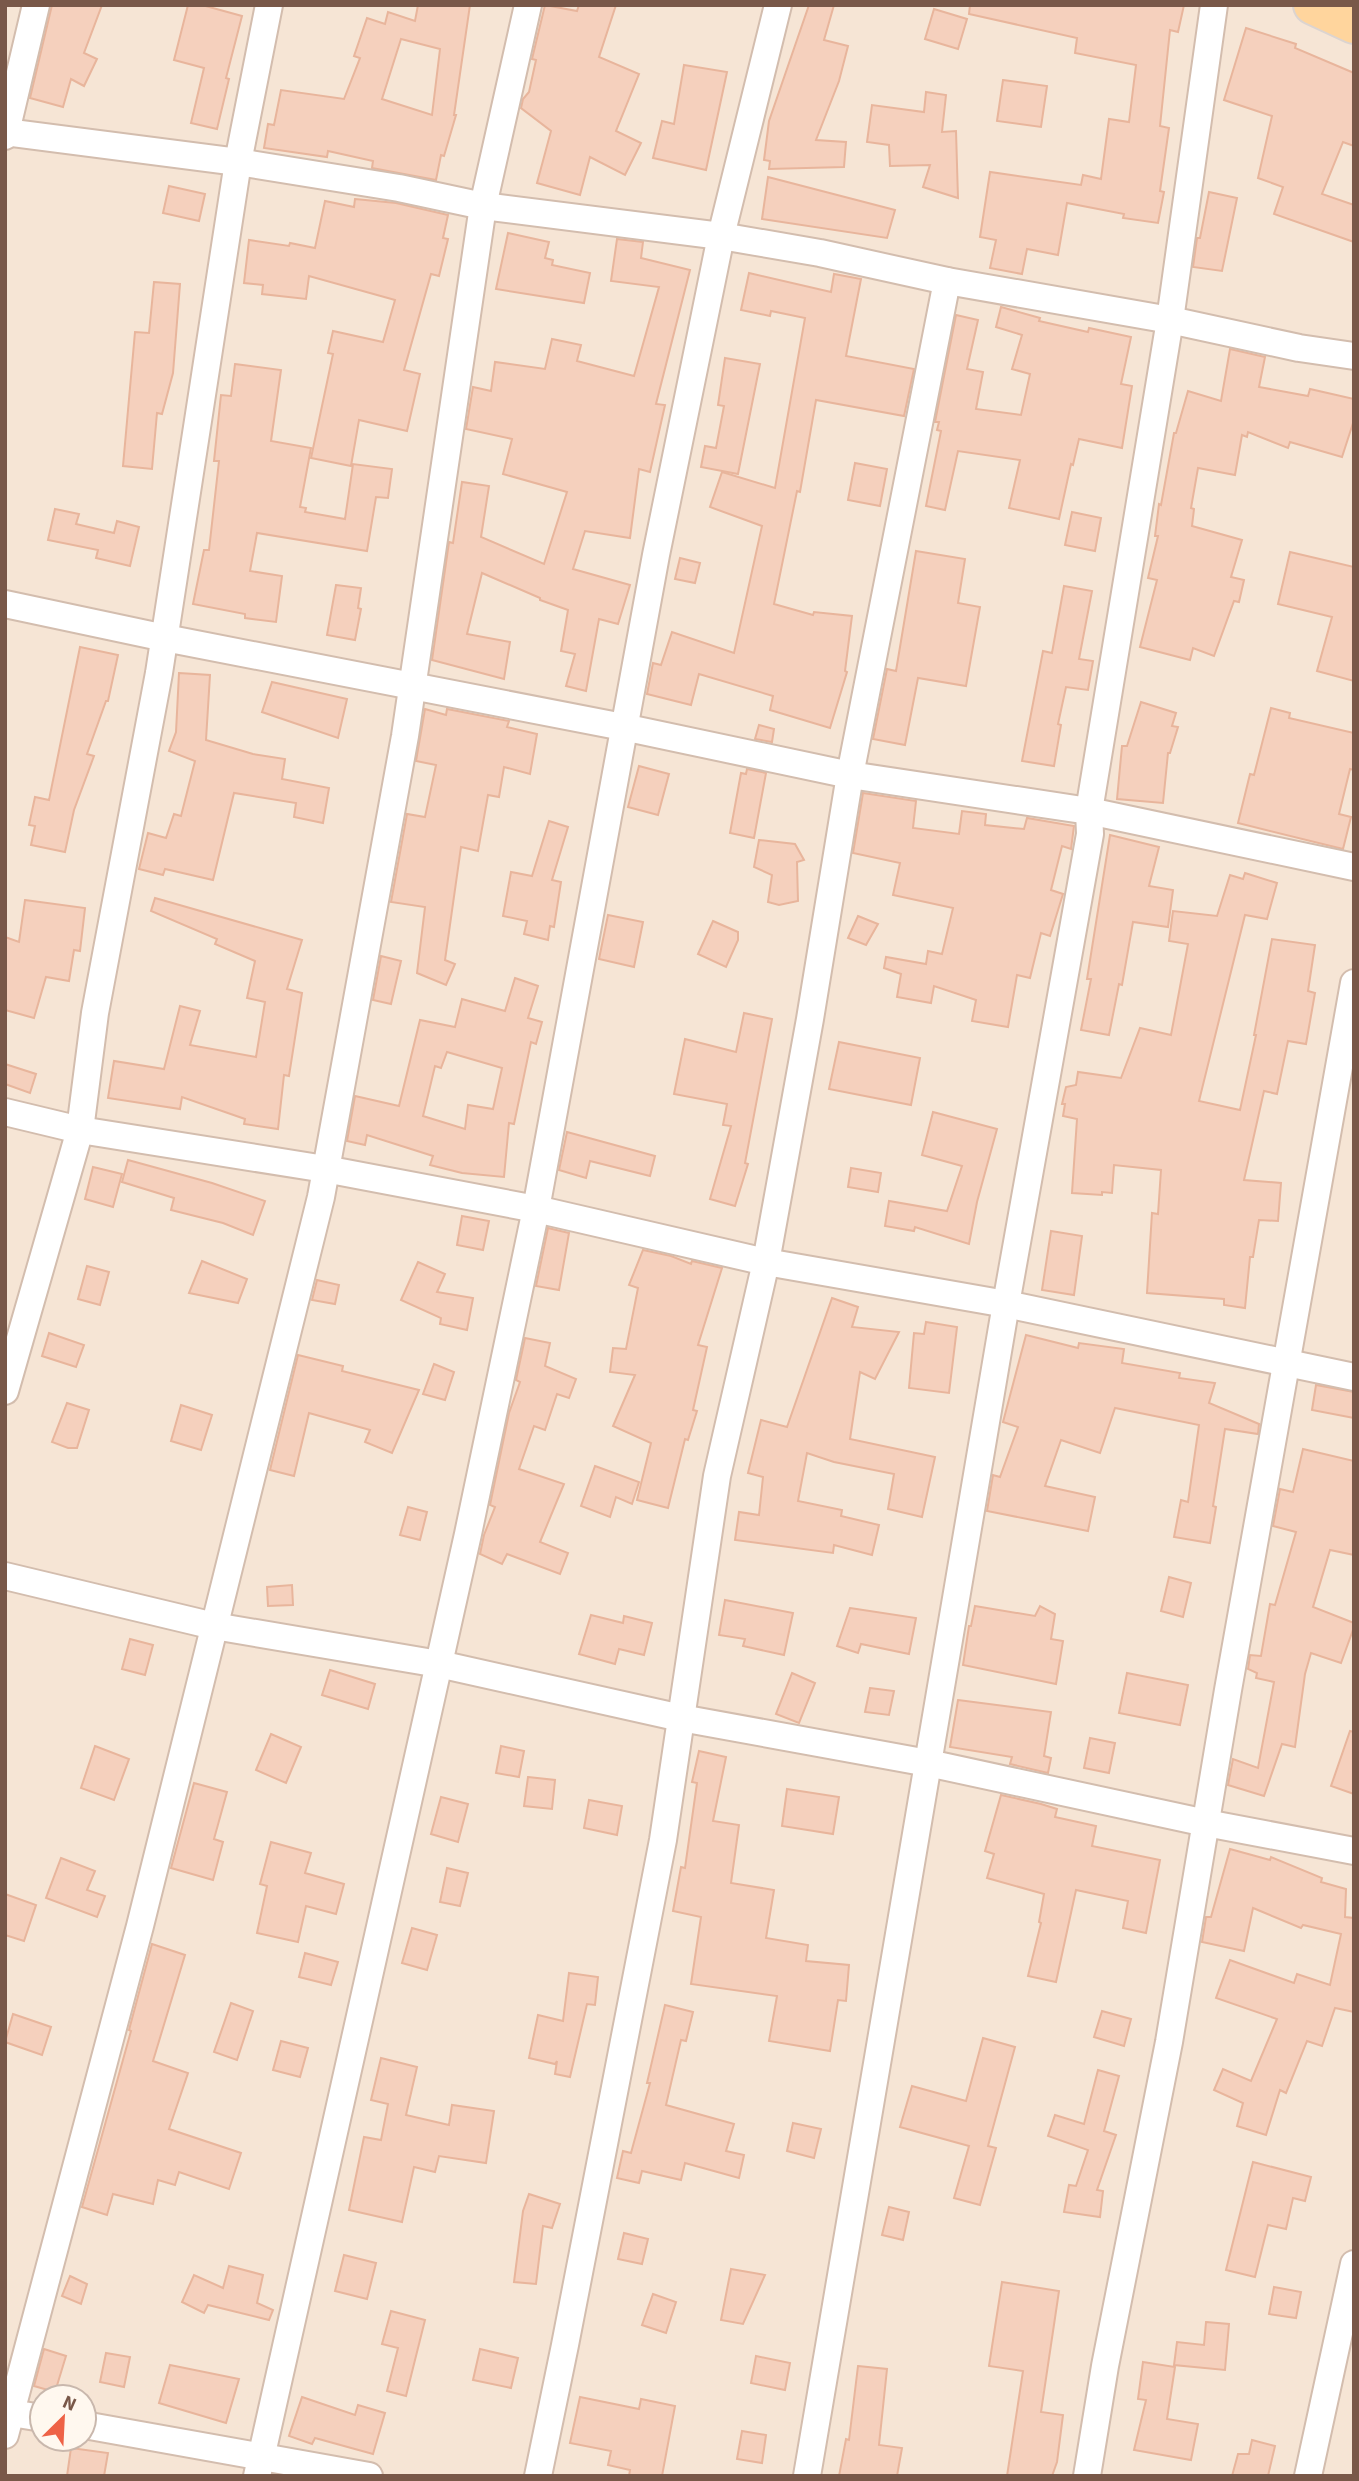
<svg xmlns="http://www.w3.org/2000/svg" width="1359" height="2481" font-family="'Source Sans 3',sans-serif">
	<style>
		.residential { fill: #f6e5d5; fill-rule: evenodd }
		.building { fill: #f5d0bd; stroke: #e8b59c; stroke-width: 2; fill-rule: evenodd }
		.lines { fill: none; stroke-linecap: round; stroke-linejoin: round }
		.minor-casing { stroke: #d3bdae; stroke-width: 30 }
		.primary-casing { stroke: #dcd4d0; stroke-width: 42 }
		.minor { stroke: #fff; stroke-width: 26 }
		.primary { stroke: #ffd59d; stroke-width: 38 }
	</style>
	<rect width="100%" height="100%" fill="#fef4e7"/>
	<path class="residential" d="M5 5H1354V2476H5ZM42 2397H84V2439H42Z"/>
	<g class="building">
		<path d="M52 5H102L84 53 97 59 84 86 71 79 63 107 30 98Z"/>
		<path d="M188 5H202L242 16 226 78 229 79 217 129 191 123 204 68 174 60Z"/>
		<path d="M418 5H470L454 115H456L444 156 441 155 436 180 372 168 373 161 328 151 327 157 264 148 268 124 274 125 281 90 344 99 360 58 354 56 367 18 385 24 388 12 415 21ZM401 39 440 49 432 115 382 99Z"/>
		<path d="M545 5 577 11 579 5H616L599 57 639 74 616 131 641 143 625 175 590 157 580 195 537 183 551 131 521 108 523 99 529 92 536 60 532 59Z"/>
		<path d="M809 5H834L824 40 848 46 839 81 816 140 846 142 844 167 769 169 770 161 764 160 769 121Z"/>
		<path d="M970 5H1184L1178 32 1170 30 1160 126 1169 128 1160 191 1164 192 1158 223 1123 218 1124 214 1067 203 1058 255 1027 249 1022 274 990 268 996 240 980 237 990 172 1081 185 1083 175 1101 179 1109 119 1129 122 1136 65 1075 53 1077 38 969 14Z"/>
		<path d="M934 9 967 19 958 49 925 39Z"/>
		<path d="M1246 28 1296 44 1295 48 1354 73V146L1343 142 1322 194 1354 205V242L1274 214 1283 187 1258 178 1272 116 1224 100Z"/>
		<path d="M684 65 727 72 706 170 653 158 662 121 674 124Z"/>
		<path d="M1003 80 1047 86 1041 127 997 121Z"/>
		<path d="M926 92 946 95 942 132 956 131 958 198 923 187 930 165 890 166 889 145 867 142 872 105 924 112Z"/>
		<path d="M768 177 895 210 887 238 762 219Z"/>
		<path d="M169 186 205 194 199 221 163 213Z"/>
		<path d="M1209 192 1237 198 1222 271 1193 267 1197 238H1200Z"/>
		<path d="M355 199 396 203 448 215 443 238 448 239 439 276 431 274 404 370 420 374 407 431 359 420 351 466 311 458 333 354 328 353 333 331 383 342 395 300 309 276 306 299 262 294 263 285 244 283 249 240 289 246 290 243 315 248 325 201 354 207Z"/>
		<path d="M508 233 549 242 545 258 553 260 552 265 590 273 584 303 496 289Z"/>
		<path d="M617 239 643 242 641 258 690 270 656 404 665 405 650 472 639 469 630 538 585 531 573 569 630 585 618 624 599 619 586 691 566 686 575 654 561 651 568 610 540 600V598L482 573 467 634 510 642 504 679 432 660 449 542 453 543 462 482 489 486 481 537 544 564 567 492 503 474 512 439 466 429 473 387 491 391 495 362 545 369 552 339 581 345 577 361 634 376 659 287 611 281Z"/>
		<path d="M749 273 831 292 834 274 861 279 846 356 914 369 904 416 816 400 800 492 797 491 774 604 813 615 814 612 852 616 845 671 847 672 830 728 770 710 773 696 699 674 691 705 647 694 653 663 661 665 672 632 734 653 762 526 710 507 722 472 775 488 805 318 771 311 770 316 741 310Z"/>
		<path d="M154 282 180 284 173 373 162 414 157 413 152 469 123 466 135 332 149 333Z"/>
		<path d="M1001 307 1040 318 1039 321 1088 332 1089 328 1131 337 1121 384 1132 386 1122 448 1079 439 1073 465 1071 464 1059 519 1009 508 1020 460 958 451 945 510 926 506 941 431 937 430 939 422H935L956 315 978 320 967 369 983 372 976 409 1021 415 1030 374 1012 369 1022 335 996 327Z"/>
		<path d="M1230 349 1265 357 1259 387 1308 396 1310 389 1354 399V420L1342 457 1290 442 1288 448 1248 432 1247 437 1242 435 1235 475 1198 468 1191 508 1194 509 1192 526 1242 540 1231 577 1244 580 1239 602 1234 601 1214 656 1193 648 1190 660 1140 647 1157 580 1148 578 1158 536H1155L1159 504 1161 505 1174 433H1176L1188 391 1221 401Z"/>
		<path d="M725 358 760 364 738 474 701 467 705 446 716 448 724 406 718 405Z"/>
		<path d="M235 364 281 370 271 441 311 448 300 507 306 508 305 512 345 519 353 464 392 469 388 498 376 497 367 551 257 533 250 571 282 576 276 622 245 618V614L193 604 204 550H209L219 461H214L221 395 231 396Z"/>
		<path d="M855 463 887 469 880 506 848 500Z"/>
		<path d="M55 509 79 514 76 524 114 533 117 521 139 527 130 566 96 558 98 550 48 540Z"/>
		<path d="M1072 512 1101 518 1095 551 1065 545Z"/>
		<path d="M916 551 965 559 958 603 980 607 966 686 918 678 905 745 873 739 887 669 896 671Z"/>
		<path d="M1290 552 1354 567V681L1317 671 1332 617 1278 604Z"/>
		<path d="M680 558 700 563 695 583 675 579Z"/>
		<path d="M336 585 361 588 358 608 361 609 355 640 327 635Z"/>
		<path d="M1064 586 1092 591 1079 659 1093 661 1088 690 1066 687 1058 724 1061 725 1054 766 1022 761 1043 651 1052 653Z"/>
		<path d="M80 647 118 655 108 701H106L87 754 94 756 74 810 65 852 31 845 35 826 29 825 35 797 49 800Z"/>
		<path d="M179 673 210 675 206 740 253 754 285 759 282 779 329 788 323 823 294 817 296 803 234 793 213 880 165 869 163 875 139 869 148 833 166 838 174 814 181 816 195 761 169 751 176 732Z"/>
		<path d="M272 682 347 699 338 738 262 712Z"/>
		<path d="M1141 702 1176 713 1172 726 1178 727 1170 753H1168L1163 803 1117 799 1122 746H1127Z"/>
		<path d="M1271 708 1290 713 1289 718 1354 733V770L1350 769 1339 814 1351 817 1343 849 1238 823 1250 774 1254 775Z"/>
		<path d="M425 709 446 715 447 709 509 721 507 727 537 734 530 774 504 767 499 797 488 795 478 851 461 847 445 960 455 964 446 985 417 973 425 907 391 902 407 814 425 817 436 765 416 761Z"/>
		<path d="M759 725 774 729 772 742 755 739Z"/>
		<path d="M639 766 669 774 658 815 628 807Z"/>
		<path d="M747 769 766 773 754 838 730 833 741 773 746 774Z"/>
		<path d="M863 793 916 801 913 828 959 834 962 811 986 814 985 825 1024 829 1027 818 1074 826 1071 849 1062 846 1051 890 1063 894 1050 936 1041 933 1030 978 1017 975 1008 1027 972 1021 976 1000 934 986 931 1003 897 997 901 974 884 968 886 957 926 964 928 951 942 954 953 908 893 895 900 863 853 853Z"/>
		<path d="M549 821 568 827 552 880 561 882 554 927 550 926 548 940 524 934 527 921 503 916 511 872 532 876Z"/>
		<path d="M1110 835 1159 847 1149 886 1173 890 1168 927 1133 922 1122 985 1119 984 1109 1035 1081 1030 1091 979H1087Z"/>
		<path d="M759 840 795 844 804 860 797 862 798 901 779 905 768 902 772 875 754 867Z"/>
		<path d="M1245 873 1277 883 1267 919 1245 915 1199 1101 1240 1110 1256 1035H1254L1272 939 1315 945 1308 991 1315 993 1306 1044 1288 1041 1277 1094 1264 1091 1244 1180 1281 1183 1278 1221 1259 1220 1253 1257H1250L1245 1308 1224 1305V1299L1147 1293 1152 1213 1158 1214 1161 1170 1114 1165 1112 1193 1102 1192V1195L1072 1193 1077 1119 1063 1116 1065 1104H1062L1066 1087 1076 1085 1078 1072 1121 1078 1140 1028 1171 1035 1188 944 1169 941 1173 911 1217 916 1230 875 1243 879Z"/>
		<path d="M155 898 302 940 287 989 302 993 289 1076 284 1075 278 1129 244 1124 245 1119 182 1097 180 1109 108 1098 114 1061 164 1069 180 1006 200 1011 190 1045 256 1057 265 1002 247 998 255 961 215 944 217 939 151 911Z"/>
		<path d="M25 900 85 908 80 951 74 950 69 981 46 977 34 1018 5 1010V937L19 942Z"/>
		<path d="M608 915 643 922 634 967 599 959Z"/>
		<path d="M858 916 878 924 866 945 848 938Z"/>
		<path d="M713 921 738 932V940L726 967 698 954Z"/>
		<path d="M381 956 401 961 391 1004 373 1000Z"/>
		<path d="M515 978 538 986 528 1018 542 1022 536 1044 531 1042 514 1124 509 1123 504 1177 462 1173 430 1165 433 1156 367 1135 365 1145 347 1141 355 1096 399 1106 420 1020 455 1027 462 999 505 1011ZM447 1052 502 1068 493 1109 468 1105 465 1129 423 1116 435 1066 441 1068Z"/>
		<path d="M744 1013 772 1019 745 1163 748 1164 735 1206 710 1199 731 1126 723 1125 727 1104 674 1094 685 1039 736 1052Z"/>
		<path d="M839 1042 920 1058 911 1105 829 1089Z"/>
		<path d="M5 1064 36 1074 30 1093 5 1084Z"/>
		<path d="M933 1112 997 1129 977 1202 969 1244 915 1227 914 1231 885 1226 889 1201 947 1211 962 1166 922 1155Z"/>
		<path d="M567 1132 655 1156 650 1176 590 1161 586 1178 559 1170Z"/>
		<path d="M128 1160 212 1183 265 1201 253 1235 223 1223 171 1210 174 1198 122 1182Z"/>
		<path d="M93 1167 122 1174 113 1207 85 1199Z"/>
		<path d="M851 1168 881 1173 878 1192 848 1187Z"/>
		<path d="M462 1216 489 1221 483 1250 457 1245Z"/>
		<path d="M548 1228 569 1233 559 1290 536 1286Z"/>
		<path d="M1051 1231 1082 1236 1074 1295 1042 1290Z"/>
		<path d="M643 1250 671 1256 691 1264 692 1261 722 1268 698 1345 707 1347 693 1410 697 1411 688 1440 685 1439 668 1508 637 1500 651 1443 613 1426 635 1375 610 1372 613 1348 626 1349 638 1288 629 1285Z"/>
		<path d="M202 1261 247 1279 238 1303 189 1293Z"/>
		<path d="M418 1262 445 1274 437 1292 473 1298 467 1330 440 1324 441 1318 401 1300Z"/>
		<path d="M87 1266 109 1272 100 1305 78 1299Z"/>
		<path d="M317 1280 339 1285 335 1304 312 1300Z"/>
		<path d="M832 1298 858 1307 852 1327 899 1332 875 1379 860 1372 850 1439 935 1457 922 1517 888 1509 894 1474 834 1462 807 1453 798 1501 842 1510 841 1516 879 1525 872 1555 834 1545 833 1553 735 1540 739 1512 759 1515 763 1477 748 1473 761 1420 787 1427Z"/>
		<path d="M926 1322 957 1327 949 1393 909 1388 914 1333 924 1334Z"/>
		<path d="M49 1333 84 1345 76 1367 42 1356Z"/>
		<path d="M1026 1335 1078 1348 1079 1343 1124 1349 1122 1363 1180 1373 1179 1378 1215 1383 1209 1403 1259 1424 1258 1434 1225 1429 1213 1506 1216 1507 1210 1543 1174 1537 1181 1500 1188 1502 1199 1425 1115 1408 1100 1453 1061 1440 1045 1486 1095 1497 1088 1531 987 1511 993 1475 1000 1477 1018 1427 1003 1422Z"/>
		<path d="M525 1338 550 1343 545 1366 576 1379 569 1398 557 1394 545 1430 534 1426 519 1469 564 1484 540 1542 568 1553 560 1574 507 1554 502 1564 480 1554 484 1535 495 1507 490 1505 509 1413 520 1382 516 1380Z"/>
		<path d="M298 1355 343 1366 342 1371 419 1390 392 1453 365 1442 370 1430 309 1413 294 1476 270 1470Z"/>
		<path d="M434 1364 454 1372 445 1400 423 1394Z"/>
		<path d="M1316 1385 1354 1392V1418L1312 1410Z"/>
		<path d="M67 1403 89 1410 77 1448H68L52 1442Z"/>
		<path d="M181 1405 212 1415 201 1450 171 1441Z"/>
		<path d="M1303 1449 1354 1461V1555L1330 1550 1313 1607 1354 1623V1627L1341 1663 1311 1653 1305 1674 1295 1747 1282 1744 1264 1796 1228 1785 1233 1759 1258 1768 1274 1682 1256 1678 1257 1673 1248 1669 1250 1655 1261 1656 1270 1604 1275 1605 1296 1532 1273 1526 1280 1489 1293 1492Z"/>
		<path d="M595 1466 639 1482 632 1504 616 1497 610 1517 581 1506Z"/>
		<path d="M408 1507 427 1512 420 1540 400 1535Z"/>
		<path d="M1169 1577 1191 1583 1183 1617 1161 1611Z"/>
		<path d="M292 1585 293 1605 268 1606 267 1587Z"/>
		<path d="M725 1600 793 1613 784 1655 743 1646 745 1639 719 1635Z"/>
		<path d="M975 1606 1035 1616 1040 1606 1055 1614 1051 1639 1063 1641 1056 1684 963 1665 969 1626H971Z"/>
		<path d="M850 1608 916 1618 909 1654 861 1644 858 1653 837 1646Z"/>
		<path d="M591 1615 623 1623 624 1616 652 1623 644 1655 619 1649 615 1664 579 1654Z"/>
		<path d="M130 1639 153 1645 145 1675 122 1669Z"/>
		<path d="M330 1670 375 1684 368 1709 322 1695Z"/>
		<path d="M792 1673 815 1683 799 1723 776 1714Z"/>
		<path d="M1127 1673 1188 1685 1180 1725 1119 1713Z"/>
		<path d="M870 1688 894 1691 889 1715 865 1712Z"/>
		<path d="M958 1700 1051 1712 1044 1756 1051 1758 1048 1773 1010 1764 1012 1757 950 1747Z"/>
		<path d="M1350 1731 1354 1732V1794L1331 1786Z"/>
		<path d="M271 1734 301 1747 286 1783 256 1770Z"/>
		<path d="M1090 1738 1115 1743 1109 1773 1084 1768Z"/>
		<path d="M95 1746 129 1759 114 1800 81 1788Z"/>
		<path d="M501 1746 524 1751 519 1777 496 1773Z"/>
		<path d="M699 1751 726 1757 713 1821 739 1825 731 1883 774 1890 766 1938 808 1945 806 1961 849 1965 846 2001 838 2000 830 2051 769 2041 777 1996 691 1984 701 1917 673 1911 681 1867 685 1868 697 1783 692 1782Z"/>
		<path d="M528 1777 555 1780 552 1809 524 1806Z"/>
		<path d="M194 1783 227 1792 214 1839 223 1842 213 1880 171 1868Z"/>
		<path d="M787 1789 839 1797 833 1834 782 1826Z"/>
		<path d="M1001 1795 1041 1804 1057 1809 1055 1817 1096 1826 1092 1846 1160 1860 1146 1933 1123 1928 1128 1901 1076 1890 1056 1982 1028 1976 1041 1923 1039 1922 1044 1894 987 1878 994 1854 985 1851Z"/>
		<path d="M441 1797 468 1804 458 1842 431 1834Z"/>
		<path d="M589 1800 622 1806 617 1835 584 1828Z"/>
		<path d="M271 1842 311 1853 305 1873 344 1884 336 1914 306 1906 298 1942 257 1933 267 1886 260 1884Z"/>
		<path d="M1230 1849 1270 1860 1271 1857 1322 1878 1321 1882 1346 1889 1345 1917 1354 1918V2012L1335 2008 1322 2046 1307 2041 1286 2093 1280 2090 1266 2135 1237 2126 1243 2103 1214 2090 1223 2069 1251 2081 1277 2019 1216 1998 1230 1960 1294 1983 1297 1974 1330 1985 1341 1934 1303 1925 1301 1928 1253 1908 1244 1951 1202 1942 1206 1917H1211Z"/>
		<path d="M61 1858 95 1871 87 1890 105 1896 97 1917 46 1898Z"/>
		<path d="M447 1868 468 1873 460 1906 440 1902Z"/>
		<path d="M5 1894 36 1905 24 1941 5 1935Z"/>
		<path d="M412 1928 437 1935 427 1970 402 1963Z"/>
		<path d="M152 1944 185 1955 153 2061 188 2073 169 2129 241 2153 229 2189 179 2172 175 2185 158 2180 153 2204 113 2194 107 2215 82 2207 131 2031 129 2030Z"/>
		<path d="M305 1953 338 1962 331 1985 299 1977Z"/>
		<path d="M569 1973 598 1977 595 2005 587 2004 570 2077 555 2074 557 2061 555 2064 529 2058 538 2015 563 2021Z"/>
		<path d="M231 2003 253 2011 237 2060 214 2052Z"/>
		<path d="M665 2005 693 2012 686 2041 681 2040 666 2105 734 2124 726 2151 744 2155 739 2178 685 2163 681 2180 642 2171 639 2183 617 2178 623 2151 631 2153 650 2083H647Z"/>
		<path d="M1102 2011 1131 2019 1124 2046 1094 2037Z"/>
		<path d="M13 2014 51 2027 42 2055 5 2042Z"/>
		<path d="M983 2038 1015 2047 988 2146 996 2148 980 2205 954 2198 969 2146 900 2127 912 2086 966 2101Z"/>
		<path d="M281 2041 308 2048 300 2077 273 2070Z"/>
		<path d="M381 2058 417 2067 406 2115 449 2125 452 2105 494 2111 486 2163 439 2156 435 2172 414 2167 402 2222 349 2210 364 2137 381 2140 388 2104 371 2100Z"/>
		<path d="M1098 2070 1119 2076 1104 2131 1116 2135 1097 2190 1103 2191 1100 2217 1064 2212 1069 2185 1076 2186 1088 2150 1048 2136 1055 2115 1084 2124Z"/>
		<path d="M793 2123 821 2129 814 2158 787 2151Z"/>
		<path d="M1253 2162 1311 2177 1305 2201 1293 2198 1286 2229 1268 2225 1255 2277 1226 2270Z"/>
		<path d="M529 2194 560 2204 552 2228 543 2226 536 2284 514 2282 523 2211Z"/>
		<path d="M889 2207 909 2212 903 2240 882 2235Z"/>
		<path d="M624 2233 648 2239 642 2264 618 2259Z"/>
		<path d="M344 2255 376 2263 367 2299 335 2291Z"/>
		<path d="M229 2266 263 2275 257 2303 273 2310 269 2320 208 2305 204 2313 182 2302 194 2275 223 2288Z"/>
		<path d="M731 2269 765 2275 743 2324 721 2320Z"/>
		<path d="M70 2276 87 2284 81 2304 62 2296Z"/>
		<path d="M1002 2282 1059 2291 1041 2412 1063 2415 1057 2462 1052 2476H1007L1023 2371 989 2366Z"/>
		<path d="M1274 2287 1301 2292 1296 2318 1269 2314Z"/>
		<path d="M653 2294 676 2302 666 2333 642 2325Z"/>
		<path d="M391 2311 425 2320 406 2396 387 2391 398 2348 382 2344Z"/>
		<path d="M1206 2322 1229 2324 1225 2370 1174 2365 1177 2342 1204 2345Z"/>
		<path d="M44 2349 66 2356 55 2392 34 2386Z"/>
		<path d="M480 2349 518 2358 511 2388 473 2380Z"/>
		<path d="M106 2353 130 2357 124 2387 100 2382Z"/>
		<path d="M756 2356 790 2363 785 2390 751 2383Z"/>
		<path d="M1143 2362 1175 2367 1167 2419 1198 2424 1191 2460 1134 2450 1146 2400 1138 2399Z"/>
		<path d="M170 2365 239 2379 226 2423 159 2403Z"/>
		<path d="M858 2366 887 2369 879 2445 902 2448 897 2476H839L846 2439 849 2440Z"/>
		<path d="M302 2397 355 2415 358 2405 385 2413 373 2454 315 2438 312 2444 289 2436Z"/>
		<path d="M580 2397 639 2409 641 2399 675 2406 662 2476H629L630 2470 608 2465 611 2451 570 2443Z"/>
		<path d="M742 2431 766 2435 762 2463 737 2459Z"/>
		<path d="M1252 2440 1275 2446 1268 2476H1232L1238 2454H1249Z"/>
		<path d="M71 2448 108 2453 104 2476H67Z"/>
	</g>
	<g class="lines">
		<g class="minor-casing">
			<g id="minor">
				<path d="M5 132 238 162 399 188 483 206 721 236 820 253 947 281 1170 320 1299 348 1354 356"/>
				<path d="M5 136 36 5"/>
				<path d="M5 604 165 638 623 727 850 775 1089 811 1354 867"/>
				<path d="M5 1112 80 1130 325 1169 536 1209 766 1262 1006 1304 1354 1377"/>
				<path d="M5 1391 80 1130 95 1013 159 673 238 162 269 5"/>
				<path d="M5 1576 214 1626 439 1664 681 1718 928 1763 1206 1823 1354 1851"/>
				<path d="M5 2412 42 2418"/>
				<path d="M84 2425 369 2476"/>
				<path d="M5 2435 140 1926 321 1197 405 736 483 206 528 5"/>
				<path d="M257 2476 468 1534 536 1209 656 555 721 236 778 5"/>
				<path d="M538 2476 565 2345 663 1840 717 1476 766 1262 810 1019 850 775 947 281"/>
				<path d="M807 2476 1006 1304 1090 834 1089 811 1170 320 1214 5"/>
				<path d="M1087 2476 1105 2366 1169 2042 1228 1690 1354 983"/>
				<path d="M1308 2476 1354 2264"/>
			</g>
		</g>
		<g class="primary-casing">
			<path id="primary" d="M1313 5 1354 24"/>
		</g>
		<use href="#minor" class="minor"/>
		<use href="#primary" class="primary"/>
	</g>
	<rect width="1359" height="2481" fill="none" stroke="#795849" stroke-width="14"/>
	<g transform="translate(63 2418) rotate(24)"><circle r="33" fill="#fff8ef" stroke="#c9b8ad" stroke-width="2"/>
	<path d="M0-5L12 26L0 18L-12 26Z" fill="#ee6246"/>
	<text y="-10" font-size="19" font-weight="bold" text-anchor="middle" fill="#795849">N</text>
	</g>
</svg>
